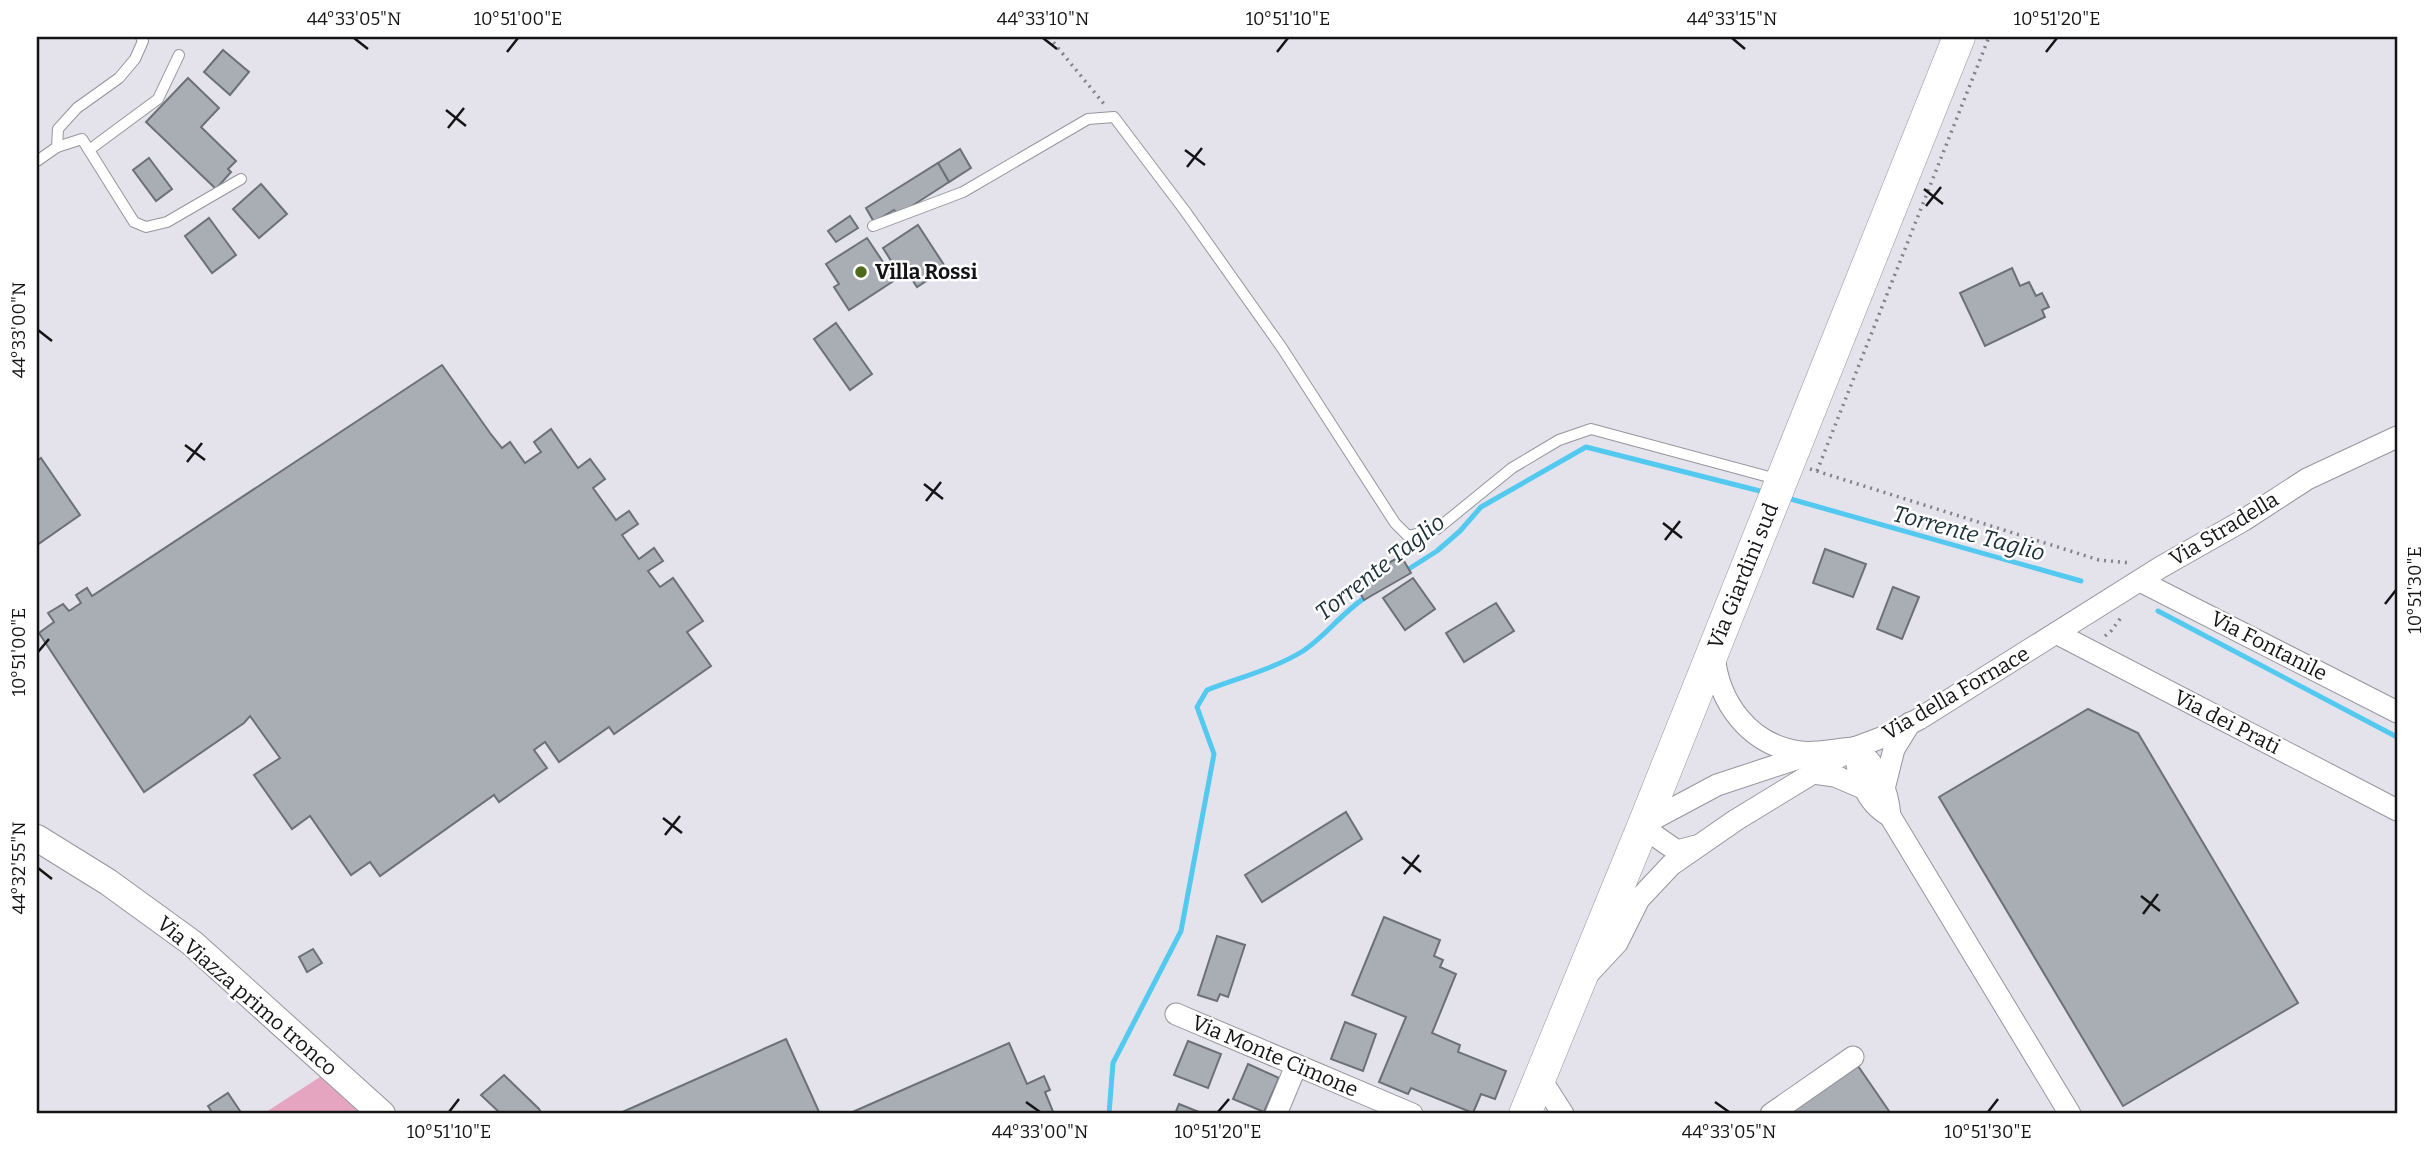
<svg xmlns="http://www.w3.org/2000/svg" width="2434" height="1151" font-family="Bitter,serif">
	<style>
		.green { fill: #e5a5c0 }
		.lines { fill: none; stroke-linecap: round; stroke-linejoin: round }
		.stream { stroke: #53c9f0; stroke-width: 5 }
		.building { fill: #a9aeb5; stroke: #6c7077; stroke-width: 2 }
		.service-casing { stroke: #95959d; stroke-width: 12 }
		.minor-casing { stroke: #95959d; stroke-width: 23 }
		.tertiary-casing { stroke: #95959d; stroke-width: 28 }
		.secondary-casing { stroke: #95959d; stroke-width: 33 }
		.path { stroke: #818187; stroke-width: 3.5; stroke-dasharray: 2 5; stroke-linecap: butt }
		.service { stroke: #fff; stroke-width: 10 }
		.minor { stroke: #fff; stroke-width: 21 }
		.tertiary { stroke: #fff; stroke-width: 26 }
		.secondary { stroke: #fff; stroke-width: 32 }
		.ticks { fill: none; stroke: #141417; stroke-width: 2.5 }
		.poi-dot { fill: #4f6a1d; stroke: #fff; stroke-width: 2.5 }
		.labels { text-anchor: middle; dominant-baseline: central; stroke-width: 5; stroke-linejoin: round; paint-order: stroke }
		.poi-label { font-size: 21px; font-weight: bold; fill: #141417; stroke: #fff; text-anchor: start }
		.street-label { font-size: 21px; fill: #141417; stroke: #fff }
		.water-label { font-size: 23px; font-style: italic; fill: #1b3037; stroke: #fff }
		.neatline { fill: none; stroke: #141417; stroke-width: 2.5 }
		.ticks-label { font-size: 18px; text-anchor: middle; fill: #141417 }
	</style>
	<rect width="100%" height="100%" fill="#e4e3ec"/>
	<path class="green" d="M320 1077 361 1114H263Z"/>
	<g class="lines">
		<g class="stream">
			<path d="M1787 498 2081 581"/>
			<path d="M1404 572 1437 551 1460 531 1481 507 1586 447 1764 492"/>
			<path d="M2158 611 2397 737"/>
			<path d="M1109 1114 1113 1063 1181 931 1214 754 1197 707 1207 690C1238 678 1274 669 1303 651 1326 636 1344 610 1369 595"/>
		</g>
	</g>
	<g class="building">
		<path d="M223 50 249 72 230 95 204 72Z"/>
		<path d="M188 78 219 108 201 127 236 161 228 169 231 172 216 189 146 122Z"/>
		<path d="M960 149 971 168 949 182 938 163Z"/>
		<path d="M149 158 172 189 156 201 133 170Z"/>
		<path d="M938 163 949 182 898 215 894 210 874 222 866 208Z"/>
		<path d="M261 184 287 214 259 238 233 209Z"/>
		<path d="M850 216 858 228 836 242 828 231Z"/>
		<path d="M209 218 236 255 212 273 185 236Z"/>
		<path d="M918 225 946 268 917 287 901 263 895 267 883 248Z"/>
		<path d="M867 238 895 280 849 310 834 287 839 284 826 264Z"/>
		<path d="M2012 268 2020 286 2029 282 2036 296 2042 293 2049 307 2042 310 2045 317 1985 346 1960 293Z"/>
		<path d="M836 323 872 374 850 390 814 339Z"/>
		<path d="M442 365 490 433 502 448 510 442 525 463 541 452 534 442 551 429 578 468 590 459 605 479 593 488 616 520 629 511 638 524 622 535 639 559 654 548 663 561 648 571 660 587 673 578 703 621 687 632 711 666 614 734 609 727 559 762 545 742 534 750 547 768 499 802 494 795 380 876 370 862 351 875 310 816 292 829 254 775 280 758 250 716 244 723 144 792 39 633 54 622 48 613 63 604 69 611 81 603 76 595 87 588 92 596Z"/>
		<path d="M41 458 80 515 37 545V461Z"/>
		<path d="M1825 549 1866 564 1853 597 1813 583Z"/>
		<path d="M1401 556 1411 573 1364 600 1354 582Z"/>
		<path d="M1413 578 1435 609 1405 630 1383 598Z"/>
		<path d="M1893 587 1919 597 1902 639 1877 629Z"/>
		<path d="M1496 603 1514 631 1464 662 1446 633Z"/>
		<path d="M2088 709 2138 733 2298 1003 2123 1106 1939 797Z"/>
		<path d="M1346 812 1362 839 1262 902 1245 875Z"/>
		<path d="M1384 917 1440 940 1434 956 1443 960 1440 967 1456 974 1432 1033 1460 1045 1458 1052 1506 1071 1495 1099 1481 1094 1473 1113 1411 1088 1408 1094 1379 1082 1406 1017 1352 995Z"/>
		<path d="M1217 936 1245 945 1228 997 1220 994 1217 1001 1198 995Z"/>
		<path d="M313 949 322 963 307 972 299 957Z"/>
		<path d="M1345 1022 1376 1034 1363 1071 1331 1059Z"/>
		<path d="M786 1039 820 1114H618Z"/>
		<path d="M1188 1041 1221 1054 1208 1088 1174 1075Z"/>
		<path d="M1009 1043 1027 1084 1044 1076 1050 1090 1045 1092 1054 1114H848Z"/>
		<path d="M1248 1064 1279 1078 1264 1112 1233 1099Z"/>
		<path d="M1858 1066 1891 1114H1788Z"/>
		<path d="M504 1075 539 1109 542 1114H501L481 1095Z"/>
		<path d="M228 1093 240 1111 235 1114H213L208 1106Z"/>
		<path d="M1179 1104 1204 1114H1175Z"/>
	</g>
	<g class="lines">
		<g class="service-casing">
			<g id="service">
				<path d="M57 147 58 129 77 108 119 78 135 59 143 41 141 37"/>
				<path d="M89 150 158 99 179 55"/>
				<path d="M37 161 57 147 82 139 134 222 146 227 167 222 241 179"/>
				<path d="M873 226 963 192 1088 119 1114 117 1185 211 1282 348 1395 523 1408 536 1437 529 1512 468 1559 440 1591 429 1780 480"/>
			</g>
		</g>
		<g class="minor-casing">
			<g id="minor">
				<path d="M2140 581 2397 712"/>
				<path d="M2056 633 2397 810"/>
				<path d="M1714 654C1718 702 1749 745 1800 752 1816 754 1837 749 1854 748 1877 761 1888 791 1890 816L2070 1114"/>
				<path d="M1854 748C1858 775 1864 802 1890 816"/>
				<path d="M1813 773 1835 776 1863 788"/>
				<path d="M1884 789 1894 749 1910 723"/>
				<path d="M1696 846 1677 851 1654 835 1644 824 1717 785 1808 755"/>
				<path d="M1589 973 1617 943 1639 899 1671 865 1736 820 1854 748 1886 736 1919 719 2161 567 2244 520 2307 479 2397 437"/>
				<path d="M1176 1014 1412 1114"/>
				<path d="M1540 1078 1563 1114"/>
				<path d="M1276 1114 1296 1066"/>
				<path d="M1771 1114 1853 1057"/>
			</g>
		</g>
		<g class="tertiary-casing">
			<path id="tertiary" d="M37 838 108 882 192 943 382 1114"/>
		</g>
		<g class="secondary-casing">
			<path id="secondary" d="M1525 1114 1644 824 1959 37"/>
		</g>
		<g class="path">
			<path d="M1049 37 1104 104"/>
			<path d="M1810 469 2099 560 2131 563"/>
			<path d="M1817 471 1989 37"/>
			<path d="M2105 636 2111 631 2123 615"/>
		</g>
		<use href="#service" class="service"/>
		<use href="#minor" class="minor"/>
		<use href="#tertiary" class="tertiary"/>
		<use href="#secondary" class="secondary"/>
	</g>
	<path class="ticks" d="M354 38 368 49M1043 38 1057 49M1732 38 1745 49M507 52 518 38M1277 52 1288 38M2046 52 2057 38M446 110 466 126M448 128 464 108M1185 150 1205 165M1187 167 1202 148M1924 189 1943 204M1926 206 1941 187M38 330 52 341M185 445 205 460M187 462 202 443M924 484 943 499M926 501 941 482M1663 523 1682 538M1665 540 1680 521M2385 604 2396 590M38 652 49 639M663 818 682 833M665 835 680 816M1402 857 1421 872M38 868 52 879M1404 874 1419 855M2141 896 2160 911M2143 914 2158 894M1026 1102 1040 1112M1715 1102 1729 1112M449 1112 459 1099M1218 1112 1229 1099M1988 1112 1998 1099"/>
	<circle class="poi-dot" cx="861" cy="272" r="7"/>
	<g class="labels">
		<g class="poi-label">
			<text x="875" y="272">Villa Rossi</text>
		</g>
		<g class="street-label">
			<text transform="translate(2224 529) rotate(-31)">Via Stradella</text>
			<text transform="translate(1743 576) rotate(-68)">Via Giardini sud</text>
			<text transform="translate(2269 646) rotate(27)">Via Fontanile</text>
			<text transform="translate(1956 693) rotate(-30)">Via della Fornace</text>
			<text transform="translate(2227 722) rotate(27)">Via dei Prati</text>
			<text transform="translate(247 996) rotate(41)">Via Viazza primo tronco</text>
			<text transform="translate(1275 1056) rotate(23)">Via Monte Cimone</text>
		</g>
		<g class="water-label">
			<text transform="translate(1969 533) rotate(15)">Torrente Taglio</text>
			<text transform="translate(1380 567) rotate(-38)">Torrente Taglio</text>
		</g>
	</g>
	<rect width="2434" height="1151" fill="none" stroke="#ffffff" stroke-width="77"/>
	<rect x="38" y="38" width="2358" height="1074" class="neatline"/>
	<g class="ticks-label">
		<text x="354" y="25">44°33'05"N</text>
		<text x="518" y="25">10°51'00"E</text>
		<text x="1043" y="25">44°33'10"N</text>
		<text x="1288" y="25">10°51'10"E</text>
		<text x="1732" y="25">44°33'15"N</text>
		<text x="2057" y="25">10°51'20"E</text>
		<text transform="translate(19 330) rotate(-90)" y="6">44°33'00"N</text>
		<text transform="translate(2415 590) rotate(-90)" y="6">10°51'30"E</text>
		<text transform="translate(19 652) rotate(-90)" y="6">10°51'00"E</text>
		<text transform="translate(19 868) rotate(-90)" y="6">44°32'55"N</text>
		<text x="449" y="1138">10°51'10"E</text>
		<text x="1040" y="1138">44°33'00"N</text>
		<text x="1218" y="1138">10°51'20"E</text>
		<text x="1729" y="1138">44°33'05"N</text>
		<text x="1988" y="1138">10°51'30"E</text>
	</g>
</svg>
